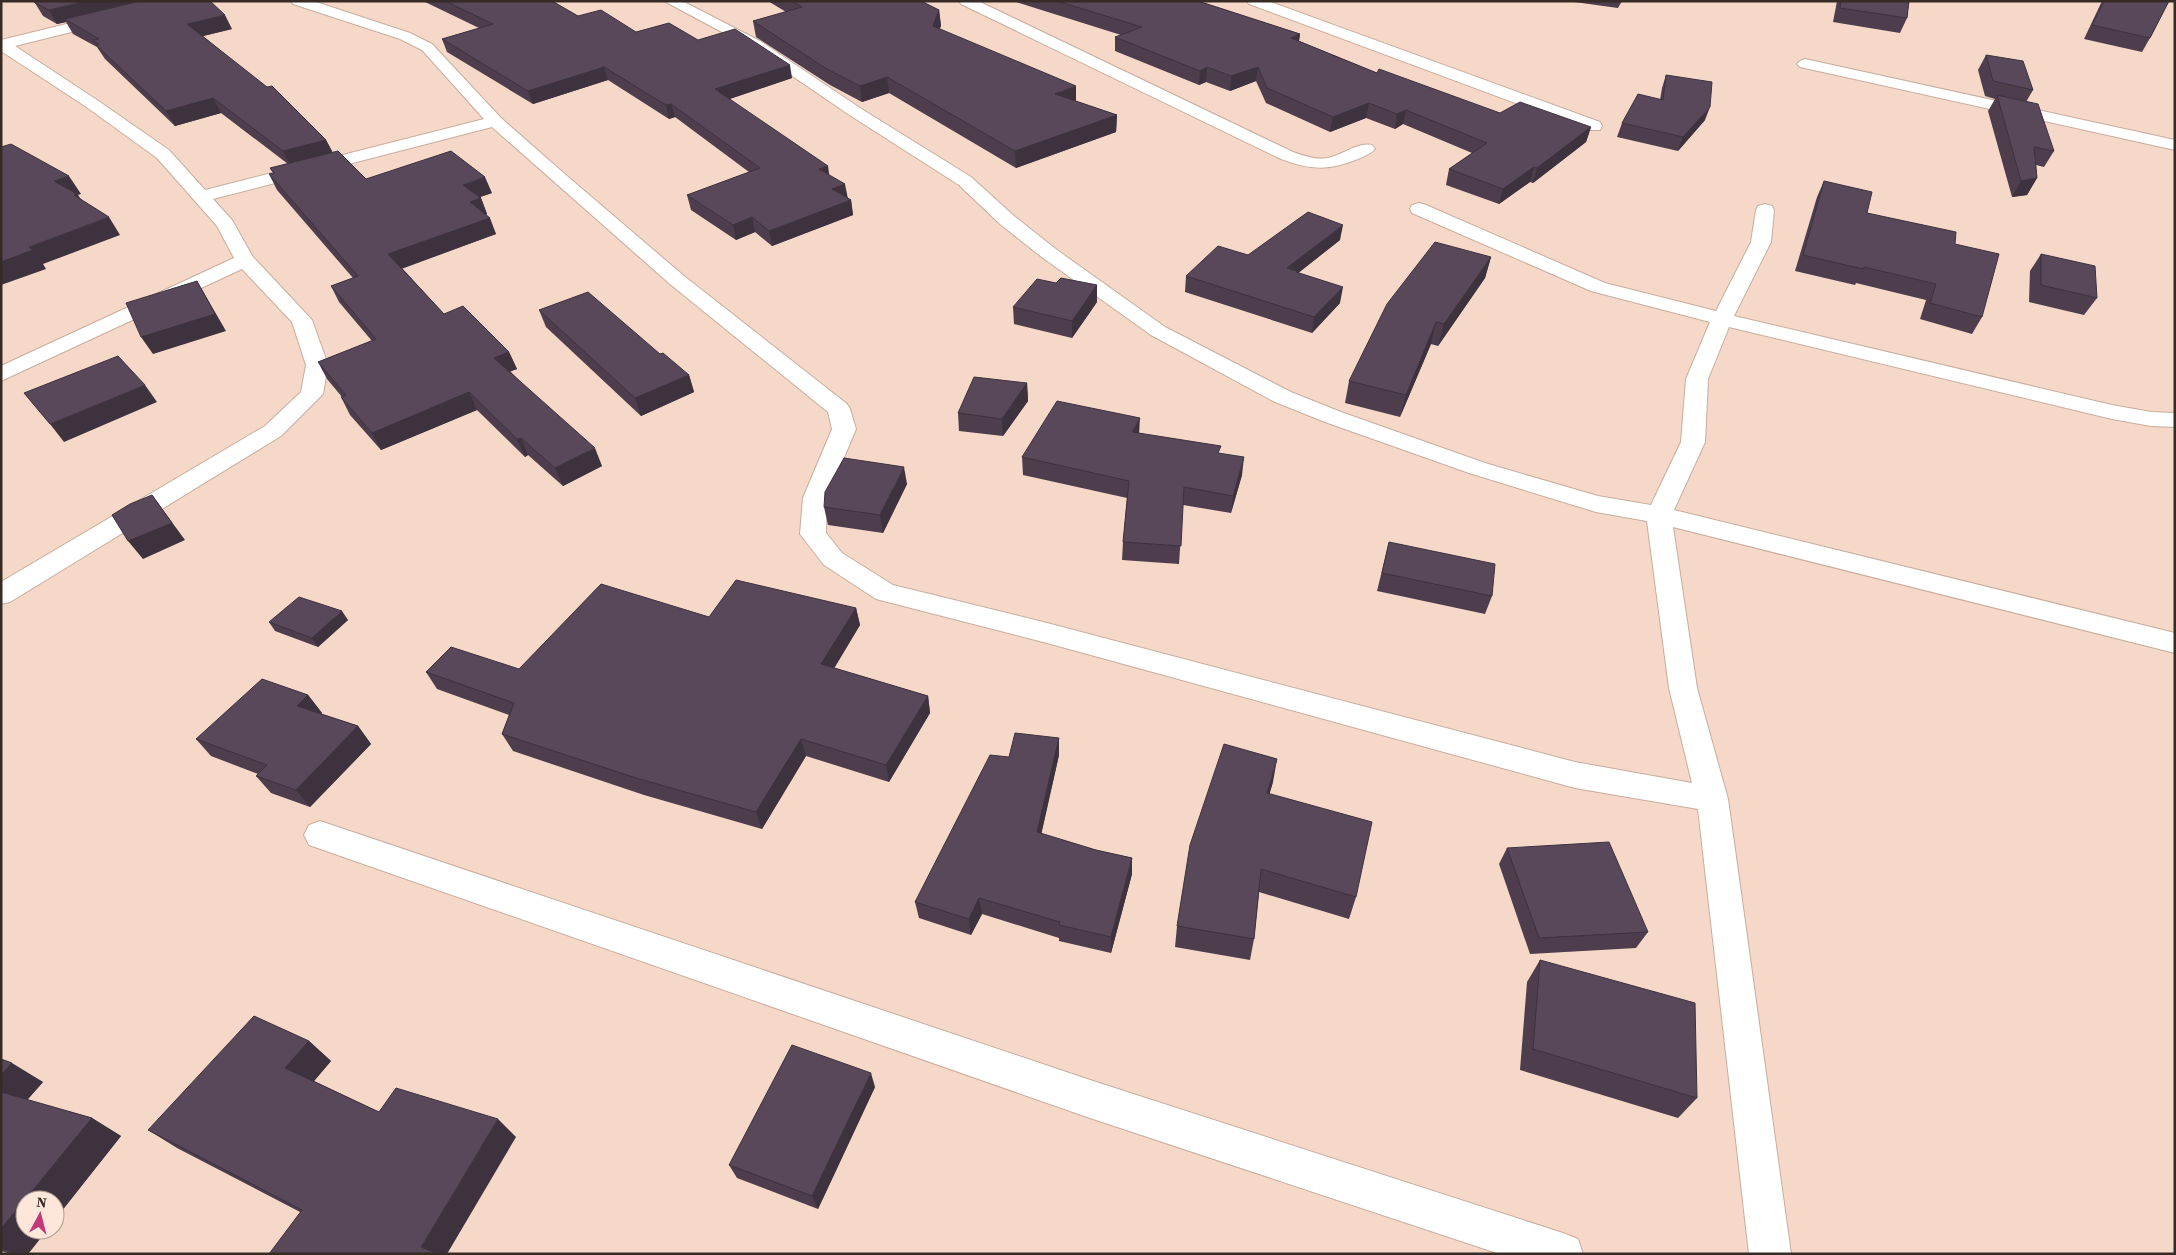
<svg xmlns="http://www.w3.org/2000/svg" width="2176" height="1255" font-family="'Source Serif 4',serif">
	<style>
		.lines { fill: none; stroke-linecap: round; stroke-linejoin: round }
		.minor-casing { stroke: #c8ad9d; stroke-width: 2 }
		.minor { fill: #fff; fill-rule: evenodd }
		.wall { fill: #4d3d4d }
		.shaded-wall { fill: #3e323f }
		.building { fill: #59475a; stroke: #3e323f }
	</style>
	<rect width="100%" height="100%" fill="#f5d8c8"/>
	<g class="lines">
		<g class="minor-casing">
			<g id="minor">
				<path d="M161 1H186L184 4 15 46 97 100 169 150 205 190 484 119 422 50 400 39 293 4 291 1H313L410 33 432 44 501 118 567 176 684 276 847 404 850 409 856 429 827 498 826 533 842 553 893 585 1047 623 1575 762 1692 783 1669 688 1647 521 1596 512 1469 473 1325 422 1275 402 1151 335 1043 258 1000 224 959 185 848 114 750 47 664 1H682L760 41 860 108 971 177 1014 216 1057 250 1165 327 1291 392 1341 412 1485 463 1598 496 1651 505 1681 442 1686 379 1710 322 1591 291 1412 213 1410 209 1412 205 1419 203 1426 205 1605 283 1716 311 1751 242 1756 210 1758 206 1765 204 1772 206 1774 210 1771 242 1734 316 2112 405 2151 412 2175 413V427L2151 426 2112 419 1729 327 1708 379 1705 442 1674 510 2175 633V653L1673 527 1697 688 1728 799 1791 1254H1749L1698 809 1575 788 1047 643 876 599 824 565 800 534 803 498 832 429 828 412 670 284 492 127 213 199 232 220 253 257 312 320 328 365 323 394 281 436 10 602 1 604V582L265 426 301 392 306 365 292 322 242 269 1 381V366L234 258 217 226 157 158 85 106 1 51V40Z"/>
				<path d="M959 1H978L1293 152C1305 156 1315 160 1328 158 1343 155 1357 142 1372 145L1375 149C1371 154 1364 156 1358 159 1328 171 1311 170 1281 159L961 4Z"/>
				<path d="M1247 1H1268L1600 122 1602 126 1600 130H1588L1249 4Z"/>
				<path d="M1805 59 2175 140V150L1800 67 1797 64 1800 61Z"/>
				<path d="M320 821 1090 1080 1563 1233 1578 1239 1583 1254H1500L1090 1118 309 845 304 835 309 825Z"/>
			</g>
		</g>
		<use href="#minor" class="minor"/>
	</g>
	<g class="wall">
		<path d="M423 1H552L578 16 636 32 698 40 792 78 729 99 829 175 848 198 851 200 853 215 772 246 755 232 736 240 691 210 687 195 749 172 675 117 669 119 608 80 533 104 447 52 442 39 479 28Z"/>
		<path d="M768 1H921L939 10 941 26 939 29 1076 101 1117 115 1116 132 1016 168 889 93 862 102 830 85 756 37 753 21 786 12Z"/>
		<path d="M1013 1H1198L1300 34 1299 41 1377 73 1500 113 1591 127 1586 142 1533 183 1530 182 1499 204 1446 185 1449 169 1472 153 1403 124 1395 129 1366 118 1330 132 1266 103 1256 81 1230 91 1206 82 1199 85 1115 51V37L1121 35Z"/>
		<path d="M1567 1H1622L1618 8Z"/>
		<path d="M1837 1H1909L1907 18 1900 33 1833 22Z"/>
		<path d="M2102 1H2169L2150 38 2142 52 2084 39Z"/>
		<path d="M35 3 232 29 203 36 326 140 333 153 366 179 492 193 479 197 481 198 487 214 486 215 496 234 402 268 444 314 509 352 517 369 510 371 602 466 563 486 528 455 525 457 477 410 381 450 350 415 341 397H342L327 379 318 362 372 341 339 302 331 286 353 278 277 190 269 174 273 173 270 168 288 164 221 113 175 126 105 59 97 47 73 34 66 22 57 24 43 16Z"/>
		<path d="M1986 55 2033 90 2026 102 2054 151 2044 167 2036 165 2037 178 2027 195 2012 197 1988 111 1995 99 1985 96 1978 70Z"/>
		<path d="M1666 75 1705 120 1678 151 1617 137 1622 123 1660 100 1662 88Z"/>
		<path d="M1824 181 1867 213 1955 244 1982 317 1972 334 1920 319 1926 300 1856 283 1855 285 1795 271 1817 197Z"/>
		<path d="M1340 240 1298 273 1340 303 1312 333 1185 292 1186 276 1248 255Z"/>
		<path d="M2041 254 2097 298 2084 315 2029 302 2030 271Z"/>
		<path d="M1491 257 1485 278 1438 346 1431 344 1400 417 1345 403 1349 381Z"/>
		<path d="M1056 283 1097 285V302L1072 338 1014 324 1013 307Z"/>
		<path d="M539 310 660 354 689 375 694 392 641 416 546 327Z"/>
		<path d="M1027 383 1028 401 1003 436 959 431 958 413Z"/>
		<path d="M1139 433 1220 454 1242 475 1231 513 1183 505 1179 564 1122 560 1123 542 1127 498 1023 475 1022 457Z"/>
		<path d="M907 484 883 533 828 525 824 507Z"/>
		<path d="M1389 542 1492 596 1485 614 1377 591Z"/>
		<path d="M856 608 860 625 834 668 928 696 930 713 889 782 806 756 762 829 644 795 513 751 502 734 509 715 437 689 426 672 519 669 709 617Z"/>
		<path d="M348 620 318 647 275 631 269 622Z"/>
		<path d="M308 695 322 713 321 714 358 726 371 744 310 807 271 793 256 776 258 774 211 756 196 739Z"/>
		<path d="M1059 738V755L1041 834 1096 850 1132 858V874L1111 953 1059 941V938L982 914 971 935 919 918 915 902 1009 757Z"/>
		<path d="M1273 782 1269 794 1356 897 1349 919 1259 892 1254 939 1250 960 1175 947 1177 926Z"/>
		<path d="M1507 848 1648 932 1636 948 1530 954 1499 864Z"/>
		<path d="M1540 960 1697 1098 1678 1118 1520 1070 1527 982Z"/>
		<path d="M309 1041 331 1061 314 1081 379 1112 516 1137 300 1212 177 1148 148 1130Z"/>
		<path d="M1 1059 43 1082 27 1100 92 1118 121 1136 28 1254H11L1 1251Z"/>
		<path d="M875 1087 818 1209 737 1178 729 1165Z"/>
	</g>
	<g class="shaded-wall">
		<path d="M87 1H152L65 19 66 22 57 24 49 10Z"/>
		<path d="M939 10 941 26 934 41 933 26Z"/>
		<path d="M225 15 232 29 195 38 187 24Z"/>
		<path d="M1300 34 1298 48 1291 38Z"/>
		<path d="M790 65 792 78 718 103 715 89Z"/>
		<path d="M604 67 608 80 533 104 528 91Z"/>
		<path d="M1207 67 1206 82 1199 85 1200 71Z"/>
		<path d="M1258 67 1256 81 1230 91 1231 76Z"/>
		<path d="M887 77 889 93 862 102 860 86Z"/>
		<path d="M1076 86V102L1055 94Z"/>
		<path d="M213 98 221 113 175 126 166 111Z"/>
		<path d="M1369 103 1366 118 1330 132 1333 117Z"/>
		<path d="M671 104 675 117 669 119 666 105Z"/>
		<path d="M1710 107 1705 120 1678 151 1683 137Z"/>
		<path d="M1406 110 1403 124 1395 129 1397 114Z"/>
		<path d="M1117 115 1116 132 1016 168 1015 151Z"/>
		<path d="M1591 127 1586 142 1533 183 1537 168Z"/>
		<path d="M326 140 334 155 291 166 283 151Z"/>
		<path d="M828 166 830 180 819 169Z"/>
		<path d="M1534 167 1530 182 1499 204 1503 189Z"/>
		<path d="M69 176 81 194 78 195 89 211 54 181Z"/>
		<path d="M485 177 492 193 469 201 463 185Z"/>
		<path d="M2037 178 2027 195 2012 197 2021 181Z"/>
		<path d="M845 184 848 199 832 189Z"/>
		<path d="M481 198 487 214 476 218 470 202Z"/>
		<path d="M851 200 853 215 772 246 769 231Z"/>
		<path d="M109 217 120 235 43 264 46 269 1 285V262L29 247Z"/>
		<path d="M752 217 755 232 736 240 733 225Z"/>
		<path d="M490 218 496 234 396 271 388 254Z"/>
		<path d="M1343 225 1340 240 1297 274 1287 268Z"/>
		<path d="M1491 257 1485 278 1438 346 1444 324Z"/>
		<path d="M197 281 226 331 153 354 141 337Z"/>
		<path d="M1097 285V302L1072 338V321Z"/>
		<path d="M1343 287 1340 303 1312 333 1314 317Z"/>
		<path d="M1436 322 1431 344 1400 417 1406 395Z"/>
		<path d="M509 352 517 369 502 375 494 358Z"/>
		<path d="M689 375 694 392 641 416 635 398Z"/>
		<path d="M1027 383 1028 401 1003 436 1002 419Z"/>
		<path d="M145 385 157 402 64 442 50 424Z"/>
		<path d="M469 392 477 410 381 450 372 433Z"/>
		<path d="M1140 418 1139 435 1132 432Z"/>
		<path d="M521 438 528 455 525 457 517 439Z"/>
		<path d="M595 448 602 466 563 486 555 468Z"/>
		<path d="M1244 457 1242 475 1231 513 1233 496Z"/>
		<path d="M904 467 907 484 883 533 880 515Z"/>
		<path d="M152 495 185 540 143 559 128 541Z"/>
		<path d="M856 608 860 625 826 682 821 664Z"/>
		<path d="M342 611 348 620 318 647 312 638Z"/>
		<path d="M308 695 322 713 310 724 297 706Z"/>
		<path d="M928 696 930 713 889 782 886 765Z"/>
		<path d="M358 726 371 744 310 807 296 790Z"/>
		<path d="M1059 738V755L1038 849 1037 832Z"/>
		<path d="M801 739 806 756 762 829 756 812Z"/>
		<path d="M1277 759 1273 782 1263 816 1267 793Z"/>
		<path d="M1132 858V874L1111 953V937Z"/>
		<path d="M979 898 982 914 971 935 969 919Z"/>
		<path d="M309 1041 331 1061 309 1087 285 1068Z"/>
		<path d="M12 1063 43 1082 21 1107 1 1096V1075Z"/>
		<path d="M871 1073 875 1087 818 1209 812 1196Z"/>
		<path d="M92 1118 121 1136 55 1219V1200H25V1230H47L28 1254H15L1 1248V1229Z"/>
		<path d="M498 1119 516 1137 447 1254H431L421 1247Z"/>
	</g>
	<g class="building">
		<path d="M34 1H87L49 10 35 3Z"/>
		<path d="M140 1H210L225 15 187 24 267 87 272 86 326 140 283 151 213 98 166 111 96 45 99 44 93 40 99 39 65 19Z"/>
		<path d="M445 1H552L578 16 601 10 636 32 669 23 698 40 735 29 790 65 715 89 828 166 819 169 845 184 832 189 851 200 769 231 752 217 733 225 687 195 760 168 671 104 666 105 604 67 528 91 442 39 493 24Z"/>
		<path d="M792 1H921L939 10 933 26 1076 86 1055 94 1117 115 1015 151 887 77 860 86 827 69 753 21 802 7Z"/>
		<path d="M1057 1H1198L1300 34 1291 38 1377 73 1379 69 1500 113 1520 102 1591 127 1537 168 1534 167 1503 189 1449 169 1487 143 1406 110 1397 114 1369 103 1333 117 1267 88 1258 67 1231 76 1207 67 1200 71 1115 37 1142 27Z"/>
		<path d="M1841 1H1909L1907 18 1840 8Z"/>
		<path d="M2104 1H2169L2150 38 2092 25Z"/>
		<path d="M1986 55 2023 61 2033 90 1993 81Z"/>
		<path d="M1666 75 1712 82 1710 107 1683 137 1622 123 1638 94 1663 100Z"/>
		<path d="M1997 95 2038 104 2054 151 2034 147 2037 178 2021 181Z"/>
		<path d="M11 144 69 176 54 181 77 194 74 195 109 217 29 247 33 250 1 262V147Z"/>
		<path d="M338 151 366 179 451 151 485 177 463 185 481 198 470 202 490 218 388 254 444 314 463 306 509 352 494 358 595 448 555 468 521 438 517 439 469 392 372 433 341 397 346 395 318 362 376 339 331 286 358 276 269 174 274 173 270 168Z"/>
		<path d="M1824 181 1872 192 1867 213 1956 232 1955 244 1999 254 1982 317 1930 303 1936 284 1864 267 1863 269 1803 255Z"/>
		<path d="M1308 212 1343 225 1287 268 1297 271 1296 272 1343 287 1314 317 1186 276 1218 246 1248 255Z"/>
		<path d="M1435 242 1491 257 1444 324 1436 322 1406 395 1349 381 1387 304Z"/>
		<path d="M2041 254 2095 266 2097 298 2041 285Z"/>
		<path d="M1061 278 1097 285 1072 321 1013 307 1037 279 1056 283Z"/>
		<path d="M197 281 215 314 141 337 126 303Z"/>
		<path d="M588 292 660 354 663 353 689 375 635 398 539 310Z"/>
		<path d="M118 356 145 385 50 424 24 393Z"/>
		<path d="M974 377 1027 383 1002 419 958 413Z"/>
		<path d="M1057 401 1140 418 1132 432 1221 446 1218 453 1244 457 1233 496 1184 487 1181 546 1123 542 1129 481 1022 457Z"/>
		<path d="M844 458 904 467 880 515 824 507 825 492Z"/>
		<path d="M152 495 172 523 128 541 112 515 130 504Z"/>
		<path d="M1389 542 1495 564 1492 596 1382 573Z"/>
		<path d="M736 580 856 608 821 664 928 696 886 765 801 739 756 812 636 778 502 734 514 703 426 672 451 647 519 669 601 584 709 617Z"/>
		<path d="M299 597 342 611 312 638 269 622Z"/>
		<path d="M262 679 308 695 297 706 358 726 296 790 256 776 267 765 196 739Z"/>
		<path d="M1015 733 1059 738 1037 832 1096 850 1132 858 1111 937 1059 925 1060 922 979 898 969 919 915 902 990 755 1009 757Z"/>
		<path d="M1224 744 1277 759 1267 793 1372 822 1356 897 1261 869 1254 939 1177 926 1190 845Z"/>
		<path d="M1609 842 1648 932 1539 938 1507 848Z"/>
		<path d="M1540 960 1695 1003 1697 1098 1533 1049Z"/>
		<path d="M254 1016 309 1041 285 1068 379 1112 396 1088 498 1119 421 1247 433 1252 431 1254H269L302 1210 148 1130Z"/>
		<path d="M792 1045 871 1073 812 1196 729 1165Z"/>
		<path d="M1 1059 12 1063 1 1075Z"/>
		<path d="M1 1092 92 1118 1 1229Z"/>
	</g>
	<rect width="2176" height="1255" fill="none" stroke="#362b25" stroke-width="5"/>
	<g transform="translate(40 1215) rotate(7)"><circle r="24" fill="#fee7da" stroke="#ae9c92"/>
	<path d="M0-4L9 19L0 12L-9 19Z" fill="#c13976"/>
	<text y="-8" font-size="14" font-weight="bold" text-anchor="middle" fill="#362b25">N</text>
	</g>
</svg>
